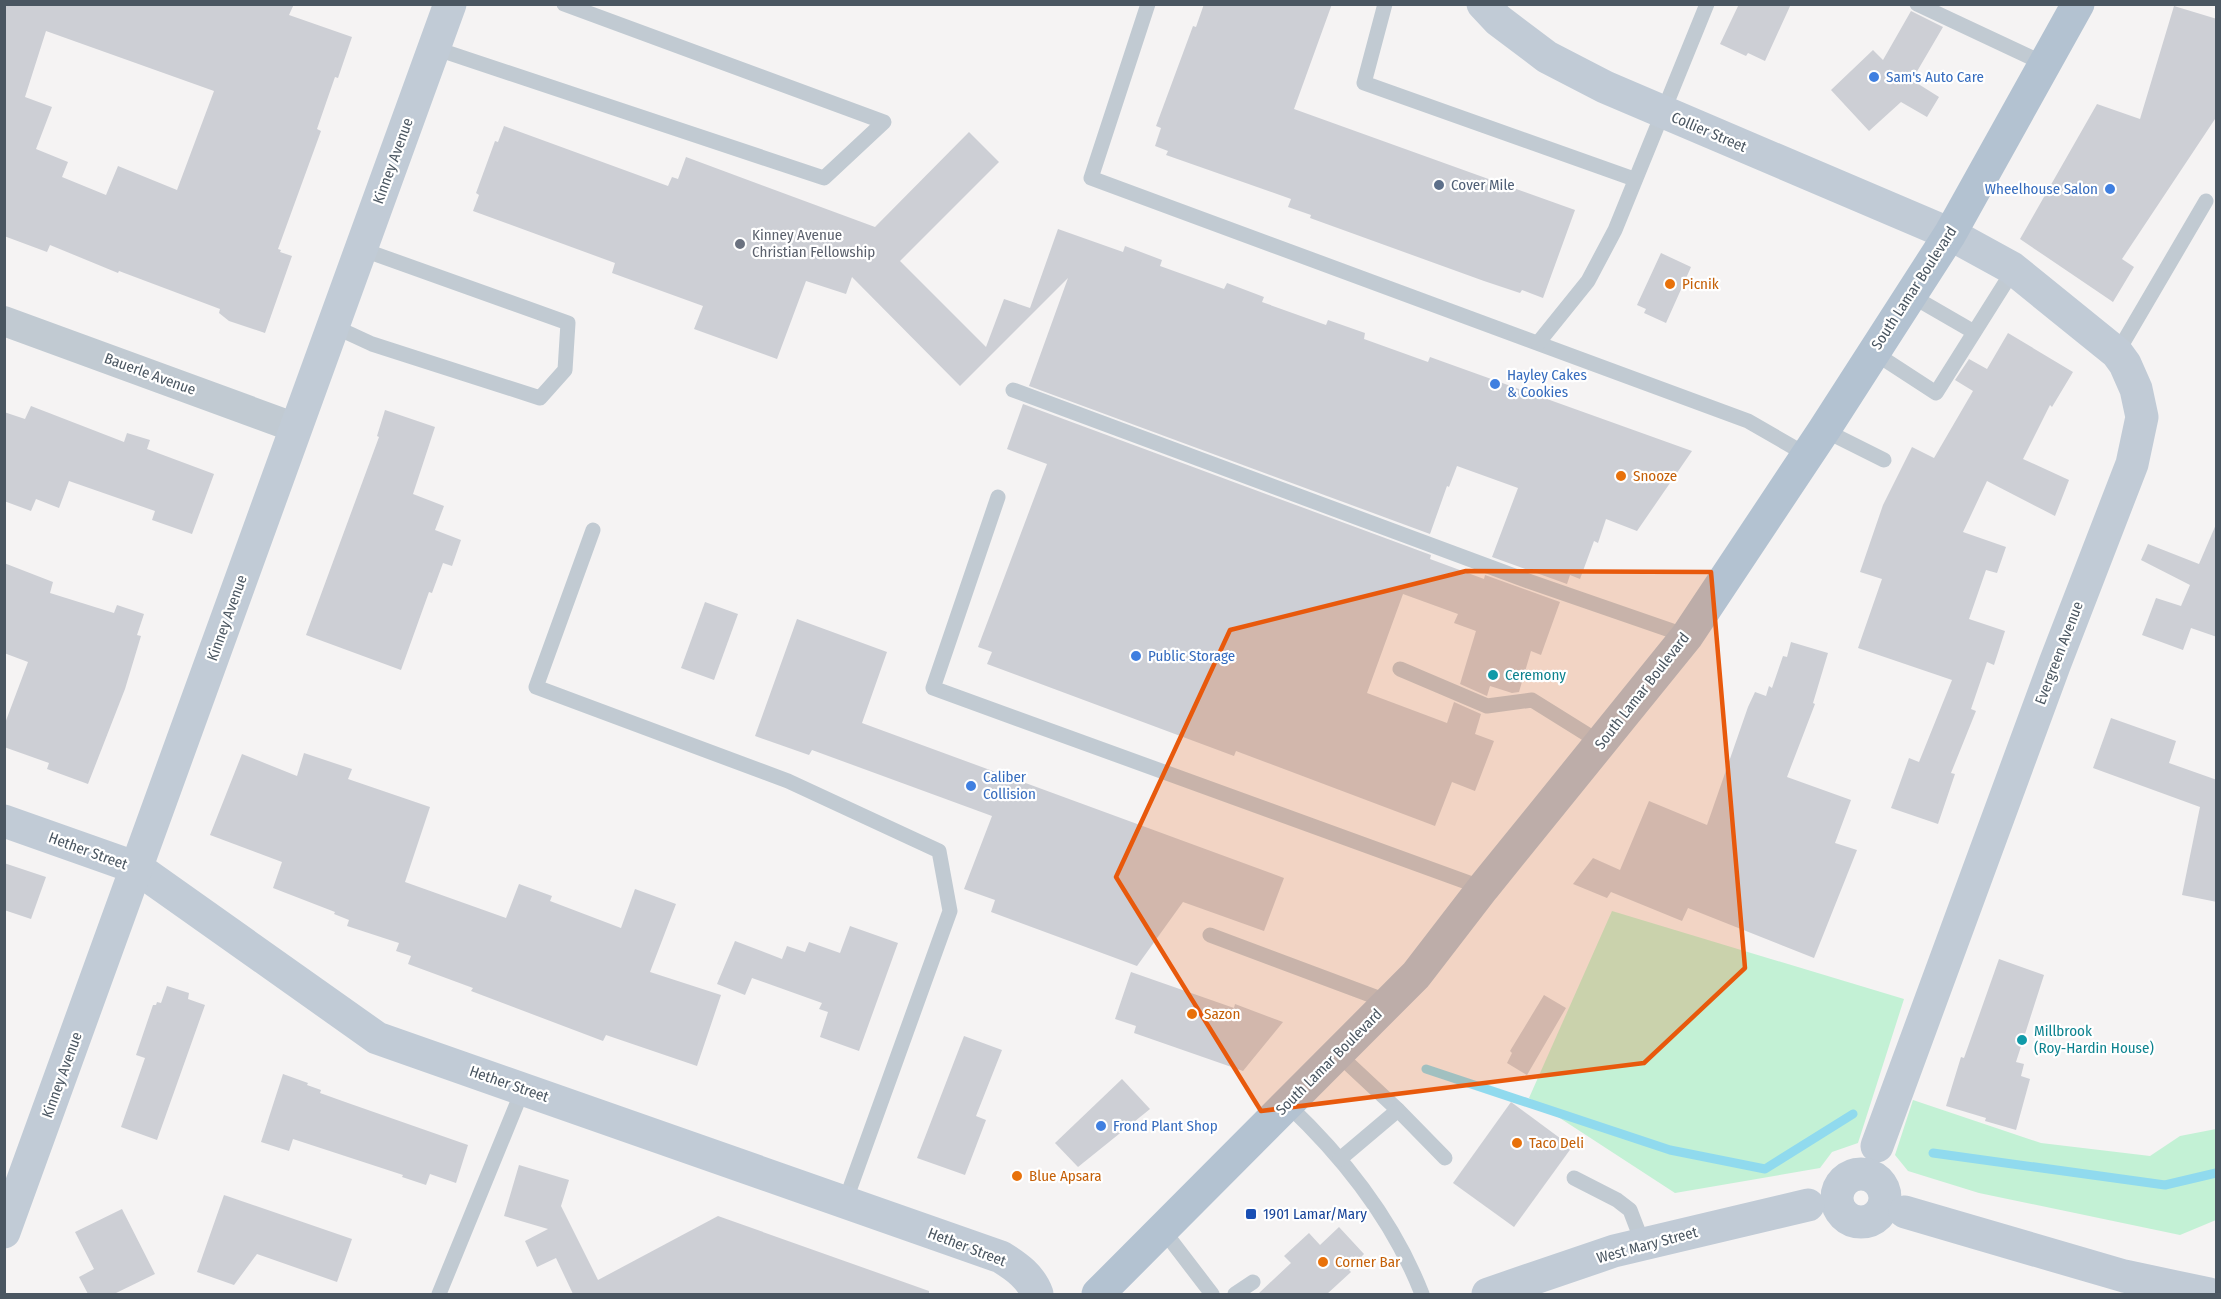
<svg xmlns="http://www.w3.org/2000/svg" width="2221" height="1299" font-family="'Fira Sans Condensed',sans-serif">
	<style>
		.green { fill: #c3f1d5 }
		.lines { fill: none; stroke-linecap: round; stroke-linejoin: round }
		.stream { stroke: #90daee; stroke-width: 9 }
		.building { fill: #cdcfd5; fill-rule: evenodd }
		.lane { stroke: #c1cad2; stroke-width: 15 }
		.street { stroke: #c1cad2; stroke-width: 30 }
		.secondary { stroke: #c1cbd6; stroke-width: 33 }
		.primary { stroke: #b3c2d1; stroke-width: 33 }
		.marked { fill: #e8590c; fill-opacity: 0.2; stroke: #e8590c; stroke-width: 4.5; stroke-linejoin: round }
		.shop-dot { fill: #3f7fe0; stroke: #fff; stroke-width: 2 }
		.service-dot { fill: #5c6f8a; stroke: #fff; stroke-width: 2 }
		.worship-dot { fill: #6b7280; stroke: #fff; stroke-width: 2 }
		.food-dot { fill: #e8710a; stroke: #fff; stroke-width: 2 }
		.culture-dot { fill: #0f9aa8; stroke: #fff; stroke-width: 2 }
		.transit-dot { fill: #1a4fb4; stroke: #fff; stroke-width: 2 }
		.labels { text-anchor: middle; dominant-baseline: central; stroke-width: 4.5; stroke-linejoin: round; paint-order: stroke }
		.shop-label { font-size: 15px; fill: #366cbe; stroke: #fff; text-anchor: start }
		.street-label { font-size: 15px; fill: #4a5661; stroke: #fff }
		.service-label { font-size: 15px; fill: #4e5e75; stroke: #fff; text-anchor: start }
		.worship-label { font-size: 15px; fill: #5b616d; stroke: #fff; text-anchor: start }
		.food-label { font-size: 15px; fill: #c56008; stroke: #fff; text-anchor: start }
		.culture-label { font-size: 15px; fill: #0d838f; stroke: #fff; text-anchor: start }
		.transit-label { font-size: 15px; fill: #164399; stroke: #fff; text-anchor: start }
	</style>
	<rect width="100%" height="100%" fill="#f5f3f3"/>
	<g class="green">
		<path d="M1612 911 1904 999 1858 1143 1832 1152 1820 1168 1675 1193 1529 1098Z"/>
		<path d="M1913 1100 2041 1143 2150 1156 2180 1136 2216 1129V1220L2180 1235 1979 1193 1908 1171 1895 1155Z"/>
	</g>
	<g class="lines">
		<g class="stream">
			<path d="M1426 1069 1670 1150 1765 1169 1853 1114"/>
			<path d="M1933 1153 2165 1185 2216 1173"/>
		</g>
	</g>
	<g class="building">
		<path d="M4 4H294L289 15 352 37 338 78 335 77 327 100 317 129 321 131 278 249 281 250 280 252 292 256 265 333 229 321 219 313 220 309 119 271 118 273 50 245 47 252 4 236ZM46 31 214 91 177 190 118 166 106 195 62 177 68 162 36 149 52 107 25 97Z"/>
		<path d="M1204 4H1332L1294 109 1575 210 1543 298 1522 290 1520 293 1484 281 1310 218 1311 215 1288 207 1291 199 1166 155 1168 151 1155 146 1161 128 1156 126 1193 26 1196 27Z"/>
		<path d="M1739 4H1791L1765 61 1748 53 1746 56 1720 44Z"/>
		<path d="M2174 6 2217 19V116L2122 259 2134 267 2113 302 2020 239 2097 104 2140 119Z"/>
		<path d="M1911 11 1943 27 1912 80 1939 97 1927 117 1901 102 1869 131 1831 90 1873 50 1883 60Z"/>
		<path d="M504 126 668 186 672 177 678 179 686 157 875 227 969 132 999 162 900 261 986 347 1004 299 1030 308 1058 229 1123 252 1125 246 1162 260 1160 266 1224 289 1227 283 1264 297 1262 302 1326 325 1328 320 1365 333 1364 339 1428 362 1430 357 1692 451 1637 531 1606 519 1598 543 1594 541 1580 579 1570 575 1567 584 1492 557 1518 488 1457 466 1449 487 1447 486 1430 534 1029 386 1068 278 960 386 852 277 846 294 806 281 777 359 694 329 703 306 612 273 615 263 473 211 479 195 476 193 495 141 498 142Z"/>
		<path d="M1661 253 1691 267 1666 323 1644 313 1646 309 1637 305Z"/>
		<path d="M2008 333 2073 372 2052 407 2050 405 2023 459 2069 480 2055 516 1987 481 1963 532 2006 547 1997 573 1986 570 1969 619 2005 631 1994 665 1987 662 1971 709 1976 711 1951 773 1955 774 1938 824 1891 808 1909 758 1919 762 1952 680 1858 648 1882 579 1860 572 1883 505 1912 447 1934 458 1973 391 1955 380 1969 359 1987 369Z"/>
		<path d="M1023 404 1431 555 1430 559 1484 579 1485 575 1560 602 1541 655 1531 651 1519 692 1512 693 1490 686 1487 696 1460 684 1476 631 1454 623 1458 614 1403 594 1367 693 1447 723 1454 702 1481 714 1475 734 1494 741 1475 791 1452 782 1435 826 1236 751 1234 756 987 664 992 652 978 647 1047 464 1007 449Z"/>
		<path d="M31 406 124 442 127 433 150 440 147 449 214 474 192 534 152 520 155 511 69 481 59 508 36 499 31 511 4 501V412L25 419Z"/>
		<path d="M385 410 435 427 413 494 444 506 435 530 461 540 452 566 443 563 432 593 429 592 401 670 306 635 379 437 377 436Z"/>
		<path d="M2217 522V637L2191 628 2183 650 2142 635 2156 598 2181 606 2190 585 2141 560 2148 544 2199 564Z"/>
		<path d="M4 563 53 582 50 593 114 613 117 605 144 614 137 635 141 636 125 689 88 784 47 769 49 763 4 747V726L28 662 4 653Z"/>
		<path d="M705 602 738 614 714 680 681 668Z"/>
		<path d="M797 619 887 652 862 723 1284 878 1264 931 1183 902 1137 966 991 912 995 900 964 889 992 816 812 750 809 755 755 736Z"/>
		<path d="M1791 642 1828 653 1813 703 1815 704 1787 777 1851 800 1835 843 1857 850 1814 958 1688 908 1682 921 1611 892 1607 898 1573 884 1593 858 1620 870 1649 801 1707 825 1748 707 1755 692 1766 696 1769 686 1772 688 1783 656 1787 657Z"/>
		<path d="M2111 718 2176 741 2169 763 2217 780V902L2182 895 2200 807 2093 768Z"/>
		<path d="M304 753 352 769 348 779 430 807 405 882 506 918 519 884 552 896 550 901 621 928 635 889 676 904 650 972 721 995 697 1066 606 1035 603 1041 471 991 473 988 408 964 411 956 396 951 399 943 347 926 349 920 334 914 335 912 273 888 282 862 210 835 242 754 297 776Z"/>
		<path d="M4 863 46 877 31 919 4 910Z"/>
		<path d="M850 926 898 943 859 1051 820 1037 828 1012 819 1009 822 1003 752 978 745 995 717 984 735 941 782 959 787 946 805 952 809 942 840 953Z"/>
		<path d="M1999 959 2044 975 2016 1062 2024 1064 2021 1076 2030 1079 2016 1130 1985 1121 1986 1118 1946 1106 1961 1057 1964 1058Z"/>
		<path d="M1131 972 1234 1008 1235 1004 1283 1022 1243 1071 1134 1033 1136 1026 1115 1019Z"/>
		<path d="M167 986 189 993 188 999 205 1005 157 1140 121 1127 145 1058 136 1055 153 1005H156L157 1002 161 1003Z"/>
		<path d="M1544 995 1566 1008 1527 1075 1507 1063 1512 1053 1510 1051Z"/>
		<path d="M964 1036 1002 1050 976 1116 986 1120 965 1175 917 1158Z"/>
		<path d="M283 1074 308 1083 307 1085 321 1090 320 1093 348 1103 468 1145 456 1183 430 1174 426 1185 402 1177 403 1175 293 1139 289 1151 261 1142Z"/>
		<path d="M1122 1079 1150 1109 1078 1167 1055 1143Z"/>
		<path d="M1511 1102 1572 1147 1514 1227 1453 1183Z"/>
		<path d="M519 1165 569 1180 561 1206 598 1280 718 1216 929 1291V1294H571H573L556 1258 537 1267 525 1241 548 1229 504 1216Z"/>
		<path d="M224 1195 352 1239 337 1282 257 1254 234 1285 197 1272Z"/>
		<path d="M122 1209 155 1274 114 1294H88L79 1277 94 1269 75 1232Z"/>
		<path d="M1339 1227 1364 1254 1349 1270 1351 1272 1327 1294H1258L1291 1263 1284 1256 1309 1233 1320 1245Z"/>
	</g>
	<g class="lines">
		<g class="lane">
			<path d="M1148 4 1091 178 1748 421 1807 455"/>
			<path d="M1385 4 1364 83 1634 179"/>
			<path d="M1917 4 2045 64"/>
			<path d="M434 48 824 178 884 122 564 4"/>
			<path d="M1910 295 1974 332"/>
			<path d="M333 326 372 344 540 398 565 370 568 323 361 249"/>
			<path d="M1538 343 1588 281 1615 230 1707 4"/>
			<path d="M1873 352 1936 393 2014 269"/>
			<path d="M2117 353 2206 201"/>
			<path d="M1013 390 1531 582 1687 636"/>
			<path d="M1824 430 1884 460"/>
			<path d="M998 497 933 688 1483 888"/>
			<path d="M593 530 536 687 788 781 939 851 950 911 845 1202"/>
			<path d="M1400 669 1487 706 1532 700 1601 743"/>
			<path d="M1210 935 1389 1002"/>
			<path d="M1338 1054 1398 1110 1445 1158"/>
			<path d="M1288 1105C1344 1158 1394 1222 1422 1294"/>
			<path d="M1340 1159 1398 1110"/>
			<path d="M1574 1178 1617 1200 1630 1210 1643 1244"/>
			<path d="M1163 1230 1212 1294"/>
			<path d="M439 1294 523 1089"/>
			<path d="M1235 1294 1253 1282"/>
		</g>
		<path class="street" d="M4 321 296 428"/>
		<g class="secondary">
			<path d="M1483 4 1498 20 1547 57 1605 87 1950 234 2012 268 2117 353 2125 364 2136 389 2142 417 2132 464 2055 663 1877 1146"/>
			<path d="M4 821 137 868 377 1038 1001 1257C1017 1267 1031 1277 1037 1294"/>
			<circle cx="1861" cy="1198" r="24"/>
			<path d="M1905 1212 2124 1276 2209 1294"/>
			<path d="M4 1232 450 4"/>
			<path d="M1488 1294 1614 1251 1808 1205"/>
		</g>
		<path class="primary" d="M1098 1294 1416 975 1483 888 1687 636 1824 430 1950 234 2078 4"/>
	</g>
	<path class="marked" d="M1466 571 1711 572 1745 968 1644 1063 1261 1111 1116 877 1230 630Z"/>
	<g class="shop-dot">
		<circle cx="1874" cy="77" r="6"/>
		<circle cx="2110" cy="189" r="6"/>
		<circle cx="1495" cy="384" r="6"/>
		<circle cx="1136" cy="656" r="6"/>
		<circle cx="971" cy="786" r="6"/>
		<circle cx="1101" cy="1126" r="6"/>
	</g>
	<circle class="service-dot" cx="1439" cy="185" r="6"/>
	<circle class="worship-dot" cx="740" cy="244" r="6"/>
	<g class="food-dot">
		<circle cx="1670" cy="284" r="6"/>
		<circle cx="1621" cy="476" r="6"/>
		<circle cx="1192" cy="1014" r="6"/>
		<circle cx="1517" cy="1143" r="6"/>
		<circle cx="1017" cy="1176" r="6"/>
		<circle cx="1323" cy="1262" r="6"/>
	</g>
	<g class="culture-dot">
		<circle cx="1493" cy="675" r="6"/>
		<circle cx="2022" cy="1040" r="6"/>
	</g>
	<rect class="transit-dot" x="1245" y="1208" width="12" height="12" rx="3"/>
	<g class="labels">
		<g class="shop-label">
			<text x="1886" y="77">Sam's Auto Care</text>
			<text x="2098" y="189" text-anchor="end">Wheelhouse Salon</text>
			<text x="1507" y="375">Hayley Cakes<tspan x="1507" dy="17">&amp; Cookies</tspan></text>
			<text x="1148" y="656">Public Storage</text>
			<text x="983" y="777">Caliber<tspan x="983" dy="17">Collision</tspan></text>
			<text x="1113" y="1126">Frond Plant Shop</text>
		</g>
		<g class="street-label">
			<text transform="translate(1709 132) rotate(23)">Collier Street</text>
			<text transform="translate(393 161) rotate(-70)">Kinney Avenue</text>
			<text transform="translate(1914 288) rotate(-57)">South Lamar Boulevard</text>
			<text transform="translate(150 374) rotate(20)">Bauerle Avenue</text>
			<text transform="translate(227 618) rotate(-70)">Kinney Avenue</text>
			<text transform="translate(2059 653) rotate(-69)">Evergreen Avenue</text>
			<text transform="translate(1642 691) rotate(-52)">South Lamar Boulevard</text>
			<text transform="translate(88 851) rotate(20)">Hether Street</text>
			<text transform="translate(1329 1062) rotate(-45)">South Lamar Boulevard</text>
			<text transform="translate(62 1075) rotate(-70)">Kinney Avenue</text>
			<text transform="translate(509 1084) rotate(19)">Hether Street</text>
			<text transform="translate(1647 1245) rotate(-15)">West Mary Street</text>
			<text transform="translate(967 1247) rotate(21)">Hether Street</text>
		</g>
		<g class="service-label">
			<text x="1451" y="185">Cover Mile</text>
		</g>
		<g class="worship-label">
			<text x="752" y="235">Kinney Avenue<tspan x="752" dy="17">Christian Fellowship</tspan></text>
		</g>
		<g class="food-label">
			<text x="1682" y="284">Picnik</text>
			<text x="1633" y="476">Snooze</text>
			<text x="1204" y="1014">Sazon</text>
			<text x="1529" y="1143">Taco Deli</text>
			<text x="1029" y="1176">Blue Apsara</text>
			<text x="1335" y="1262">Corner Bar</text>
		</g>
		<g class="culture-label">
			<text x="1505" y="675">Ceremony</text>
			<text x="2034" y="1031">Millbrook<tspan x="2034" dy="17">(Roy-Hardin House)</tspan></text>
		</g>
		<g class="transit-label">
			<text x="1263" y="1214">1901 Lamar/Mary</text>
		</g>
	</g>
	<rect width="2221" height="1299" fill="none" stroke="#4a5661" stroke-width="12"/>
</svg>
